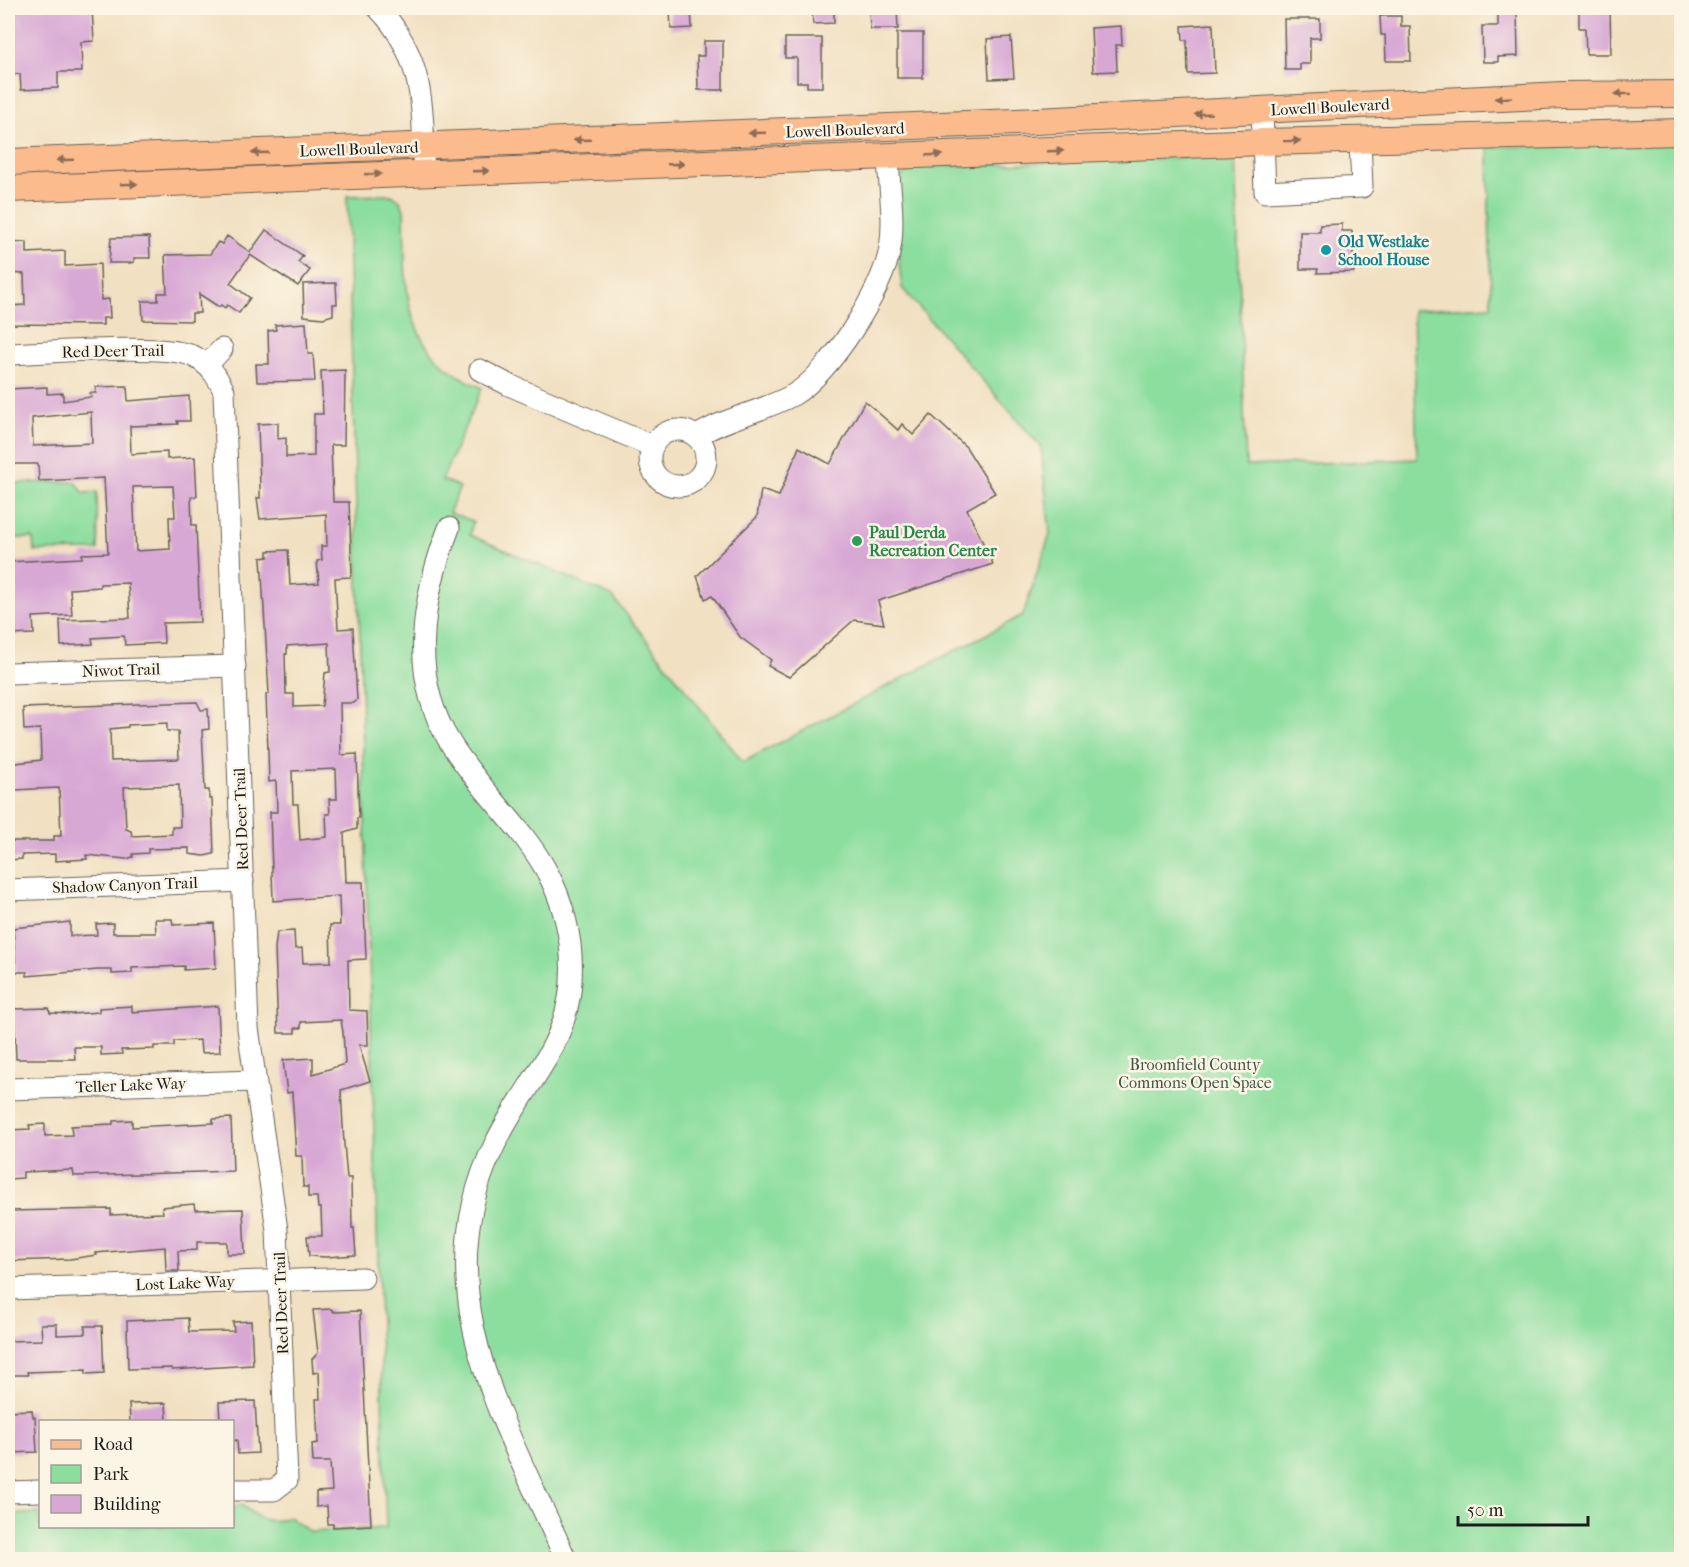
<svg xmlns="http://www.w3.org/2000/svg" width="1689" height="1567" font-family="'IM FELL French Canon',serif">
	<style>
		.green { fill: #8cde9f; stroke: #547d5e; stroke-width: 1.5 }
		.building { fill: #d8a8d5; fill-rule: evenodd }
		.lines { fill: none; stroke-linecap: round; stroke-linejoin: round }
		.minor-casing { stroke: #676156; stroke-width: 23 }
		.major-casing { stroke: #676156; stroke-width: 28 }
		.minor { stroke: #fff; stroke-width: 21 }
		.major { stroke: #fbbb8d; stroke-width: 26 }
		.oneway { fill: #8c6c54 }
		.culture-dot { fill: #0f9aa8; stroke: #fcf5e5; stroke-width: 2 }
		.leisure-dot { fill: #2e9e5b; stroke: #fcf5e5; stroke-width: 2 }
		.labels { text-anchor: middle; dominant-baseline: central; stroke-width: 5; stroke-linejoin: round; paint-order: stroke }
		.street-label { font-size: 16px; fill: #1c1c1c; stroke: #fcf5e5 }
		.culture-label { font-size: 16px; font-weight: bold; fill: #0d838f; stroke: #fcf5e5; text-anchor: start }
		.leisure-label { font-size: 16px; font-weight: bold; fill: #27864d; stroke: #fcf5e5; text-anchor: start }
		.park-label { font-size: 16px; fill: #3e5643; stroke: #fcf5e5 }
	</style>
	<rect width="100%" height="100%" fill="#fcf5e5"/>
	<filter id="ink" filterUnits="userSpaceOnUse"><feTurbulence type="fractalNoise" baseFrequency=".0167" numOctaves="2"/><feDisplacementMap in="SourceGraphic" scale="12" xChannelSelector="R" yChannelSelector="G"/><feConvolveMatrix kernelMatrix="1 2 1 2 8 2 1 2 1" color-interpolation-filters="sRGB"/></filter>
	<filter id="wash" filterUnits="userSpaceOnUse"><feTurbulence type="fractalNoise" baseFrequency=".008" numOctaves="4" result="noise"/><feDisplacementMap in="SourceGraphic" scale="24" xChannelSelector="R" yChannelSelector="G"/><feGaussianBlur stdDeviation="1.35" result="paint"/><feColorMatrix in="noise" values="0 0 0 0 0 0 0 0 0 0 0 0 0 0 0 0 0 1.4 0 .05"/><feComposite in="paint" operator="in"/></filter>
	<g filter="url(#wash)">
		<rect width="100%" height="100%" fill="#f1e0c1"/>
		<g class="green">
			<path d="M1681 144V1559L8 1560V1515L40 1513V1526H232L233 1506 242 1505C258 1519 268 1525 289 1517L310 1532 386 1528C370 1084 362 640 347 196L392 195 400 201 404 210C406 290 398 351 482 388L442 480 460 487 449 513 473 521 470 535 612 596 743 762 1023 615 1050 534 1041 447 902 288 899 263V179L911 167 1235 156 1246 466 1417 459 1413 310 1491 306 1488 147Z"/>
			<path d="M75 482 84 493 97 492 98 550 34 551 33 538H8V483Z"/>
		</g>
		<g id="blocks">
			<g class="building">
				<path d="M8 8H92L94 41 81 42 82 72H58V88L21 90 20 74 8 75Z"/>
				<path d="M812 8H834V23L813 24Z"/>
				<path d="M869 8H897L898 29H870Z"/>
				<path d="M691 9 692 28 671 29 670 11Z"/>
				<path d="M1610 9 1611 54H1586L1585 28H1579V10Z"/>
				<path d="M1517 11 1518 56 1498 57V62H1483L1482 26H1498V12Z"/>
				<path d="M1380 16H1401V26H1410L1411 61H1386L1385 35H1381Z"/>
				<path d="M1284 19H1320V38H1310V64H1300V70H1285Z"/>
				<path d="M1213 24 1215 73 1188 74 1187 40H1183L1182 26Z"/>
				<path d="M1121 26 1122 45H1116L1117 71 1093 72 1091 28Z"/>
				<rect x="897" y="33" width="26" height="45"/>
				<path d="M1011 37 1014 78 989 79 987 39Z"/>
				<path d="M785 38H822V87H807V82H797V58H785Z"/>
				<path d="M704 41H723V90H698L697 56H704Z"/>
				<path d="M1342 224V231H1352L1354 272 1317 273 1318 269H1300V232H1320V225Z"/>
				<path d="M266 230 303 256 298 262 310 270 298 286 250 255 230 283 250 298 239 313 227 305 225 308 221 305 219 307 199 294 200 313H192V321L143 320 142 301H158V293H167L165 255 210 254 218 242 222 244 227 236 250 252Z"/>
				<path d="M149 237 150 258H134V262L130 263H109L111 238Z"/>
				<path d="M27 242V253L65 251V266L100 264 101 300 109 299 110 318H103V325L9 324 8 306 25 305 24 274 8 273V243Z"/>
				<path d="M336 283 337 304H333V315L323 318 304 316 303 284Z"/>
				<path d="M306 323 308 354H313L315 381 257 382 256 364H269L268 331 276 330 275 325Z"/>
				<path d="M345 370 344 445H331L333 502H349L352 573 350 577 335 578 338 629 353 628 357 700 354 703H340L341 755 357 754 359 818H357V829L344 833 346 882H363L366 959 348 960 349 1010 367 1011 368 1045H359L370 1081 341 1090 344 1144 347 1178H351L352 1228H354L356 1255 326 1257 309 1256 307 1236H322L321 1208H318L317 1197H308V1187H303L302 1156H296L292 1092 287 1093 283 1060 313 1058V1074L345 1064 343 1032 341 1020 301 1022V1028H295V1033H278L275 948 277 932 294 931 295 949 302 948 303 963 331 962 330 925H340L339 896 273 901 270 812H277L276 781 269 782 266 694H269L261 558 268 557V551L288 550 290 585 319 583 317 561 322 560 321 546H327L326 514 260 519 257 498H260V488L258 424 278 423V439L286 438V457L314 456V414H323L321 371ZM329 643 330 672 325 673 322 706 294 707V694H286L285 654H287V646ZM336 769 337 799H329L330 814H326L327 837 300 840 298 804H293L292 771Z"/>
				<path d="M127 386 128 401 189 396 190 421H177L178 424 130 426 131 454 167 452V459L195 457 197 496 191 497 192 525H196L200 622 163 623 164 643 125 645 124 636 92 638 93 644 61 646 60 620 130 618 128 583 100 584V587L70 589 72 615 33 617 34 634 8 635V562L82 558V554L108 553 104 478 39 481 38 464H8V389L47 387V394L63 393V401L91 397 90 393H96V387ZM91 412 92 443 33 446 32 418ZM173 486 175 517H169L170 549 136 551 133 487Z"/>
				<path d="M865 401 898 430 902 424 913 435 931 415 966 447 995 493 967 509 993 564 878 601 884 624 854 620 789 677 768 666 771 660 740 637 712 596 705 599 697 576 757 517 761 490 779 496 799 447 830 464Z"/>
				<path d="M197 702 201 710 208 709 209 729 202 730 205 790H209V799H212L214 854 204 856 189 854V848L148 849V853L133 854V857L126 859 86 855 87 859 55 861V854L22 855V859L8 860V841H54V836H61L59 788 13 790V783H8V764L41 760 40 729 24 730 23 708ZM167 723V731H178L179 759 111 761 110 729 128 727V725ZM179 785 180 827H172V834L132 836 131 831 126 829 124 787Z"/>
				<path d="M155 919H172L173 925 214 923 216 968 184 970V966L132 968V973L112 974V970H98L27 976V972H16L13 928 70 922V936L97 935 96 924 113 923V933H156Z"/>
				<path d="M132 1006V1012L218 1006 220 1052 201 1053 200 1040 174 1041V1046H154V1049L121 1050 122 1054 101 1055V1047H74L75 1059H16L14 1009 49 1008 50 1013 72 1014 99 1012V1008Z"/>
				<path d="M231 1118 233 1171 74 1176 73 1170 23 1172V1178L8 1179V1130L30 1129 29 1125 45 1124V1136L72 1135 71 1126 113 1124V1121L132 1120V1127L213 1123V1119Z"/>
				<path d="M194 1204 195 1210 243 1209 245 1254H227V1242H197V1250L178 1251 179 1271H166L165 1247 96 1253 97 1255 70 1259 8 1261V1211L111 1209V1215L163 1213 162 1207Z"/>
				<path d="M331 1309 334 1312 360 1311 371 1525 333 1527V1524H328L327 1506 316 1507V1492L332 1491 330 1462H313L312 1444 318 1443 316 1399H320L319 1372 313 1373 312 1359 318 1353 313 1310Z"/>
				<path d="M188 1318 189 1332 234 1331 233 1322 251 1321 253 1365 172 1370V1368L128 1369 127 1321Z"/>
				<path d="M41 1324H57V1335L85 1334V1326H102L104 1373 86 1374V1370L27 1372 28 1375H8V1341L42 1340Z"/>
				<path d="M255 1401 258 1453 238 1454 237 1440 232 1441V1422H220L219 1402Z"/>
				<path d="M166 1403 167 1422H130L129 1404Z"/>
				<path d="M32 1410 33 1417H35L37 1452 8 1453V1411Z"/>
			</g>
		</g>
	</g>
	<g filter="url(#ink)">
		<use href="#blocks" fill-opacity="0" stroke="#676156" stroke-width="1.5"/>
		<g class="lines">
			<g class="minor-casing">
				<g id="minor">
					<path d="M378 8C423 54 425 111 423 172"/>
					<path d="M1262 111 1265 192 1362 187 1360 140"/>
					<path d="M8 354C45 353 169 342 195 357 210 365 217 376 224 391L248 1028 277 1230 287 1480 274 1490H232"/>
					<path d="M207 365 222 349"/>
					<path d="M480 370 509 385 652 446"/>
					<circle cx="678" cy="458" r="28"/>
					<path d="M697 436C727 417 762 412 793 395 829 375 884 289 890 248 895 219 889 186 888 157"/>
					<path d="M449 528C422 598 408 677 451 744 497 817 558 850 570 944 581 1037 531 1071 495 1144 421 1292 507 1425 566 1560"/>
					<path d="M8 673 235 666"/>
					<path d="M8 890 243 881"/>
					<path d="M8 1089 255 1081"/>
					<path d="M8 1289 363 1278"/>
					<path d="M8 1492 40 1491"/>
				</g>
			</g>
			<g class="major-casing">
				<g id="major">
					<path d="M8 162 1016 122 1562 95 1682 94"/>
					<path d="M8 189 1263 142 1682 132"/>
				</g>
			</g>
			<use href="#minor" class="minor"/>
			<use href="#major" class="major"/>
		</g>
		<defs><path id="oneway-solid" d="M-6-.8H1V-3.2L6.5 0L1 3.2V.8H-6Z" transform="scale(1.5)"/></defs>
		<g class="oneway">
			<use href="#oneway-solid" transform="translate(1623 94) rotate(179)"/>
			<use href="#oneway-solid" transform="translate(1503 98) rotate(177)"/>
			<use href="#oneway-solid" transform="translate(1203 114) rotate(177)"/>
			<use href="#oneway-solid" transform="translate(757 133) rotate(178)"/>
			<use href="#oneway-solid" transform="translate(582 140) rotate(178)"/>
			<use href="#oneway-solid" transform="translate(1292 141) rotate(-1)"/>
			<use href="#oneway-solid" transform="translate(1055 151) rotate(-2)"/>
			<use href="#oneway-solid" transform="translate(260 153) rotate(178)"/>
			<use href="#oneway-solid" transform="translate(934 155) rotate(-2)"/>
			<use href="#oneway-solid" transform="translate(65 160) rotate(178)"/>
			<use href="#oneway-solid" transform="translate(676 164) rotate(-2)"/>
			<use href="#oneway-solid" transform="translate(481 171) rotate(-2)"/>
			<use href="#oneway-solid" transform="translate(373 174) rotate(-2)"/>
			<use href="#oneway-solid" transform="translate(129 184) rotate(-2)"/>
		</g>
	</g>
	<circle class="culture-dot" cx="1326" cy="250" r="6"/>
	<circle class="leisure-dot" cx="857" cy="541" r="6"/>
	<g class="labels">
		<g class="street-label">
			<text transform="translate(1330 107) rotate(-3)">Lowell Boulevard</text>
			<text transform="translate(845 130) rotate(-2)">Lowell Boulevard</text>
			<text transform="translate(359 149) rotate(-2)">Lowell Boulevard</text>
			<text transform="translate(113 351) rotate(-1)">Red Deer Trail</text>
			<text transform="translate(121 670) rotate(-2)">Niwot Trail</text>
			<text transform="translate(241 819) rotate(-92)">Red Deer Trail</text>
			<text transform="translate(125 885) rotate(-2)">Shadow Canyon Trail</text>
			<text transform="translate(131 1085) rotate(-2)">Teller Lake Way</text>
			<text transform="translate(185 1283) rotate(-2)">Lost Lake Way</text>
			<text transform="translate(281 1303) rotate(-92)">Red Deer Trail</text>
		</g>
		<g class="culture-label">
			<text x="1338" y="241">Old Westlake<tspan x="1338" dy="18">School House</tspan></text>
		</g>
		<g class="leisure-label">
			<text x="869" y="532">Paul Derda<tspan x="869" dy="18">Recreation Center</tspan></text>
		</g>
		<g class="park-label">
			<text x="1195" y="1064">Broomfield County<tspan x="1195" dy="18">Commons Open Space</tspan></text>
		</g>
	</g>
	<rect width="1689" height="1567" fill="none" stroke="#fcf5e5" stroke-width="30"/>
	<rect x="39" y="1420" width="195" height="108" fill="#fcf5e5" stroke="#a29e95" stroke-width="1.5"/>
	<rect x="51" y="1440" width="30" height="9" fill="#fbbb8d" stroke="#a29e95" stroke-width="1.5"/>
	<text x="93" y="1450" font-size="18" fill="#1c1c1c">Road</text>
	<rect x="51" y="1465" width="30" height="18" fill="#8cde9f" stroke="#a29e95" stroke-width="1.5"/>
	<text x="93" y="1480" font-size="18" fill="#1c1c1c">Park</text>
	<rect x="51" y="1495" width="30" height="18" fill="#d8a8d5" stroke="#a29e95" stroke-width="1.5"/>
	<text x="93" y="1510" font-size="18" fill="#1c1c1c">Building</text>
	<path d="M1458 1516v9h130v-9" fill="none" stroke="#1c1c1c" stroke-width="3"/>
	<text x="1467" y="1516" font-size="18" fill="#1c1c1c" stroke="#fcf5e5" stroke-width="4.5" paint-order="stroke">50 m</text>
</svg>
